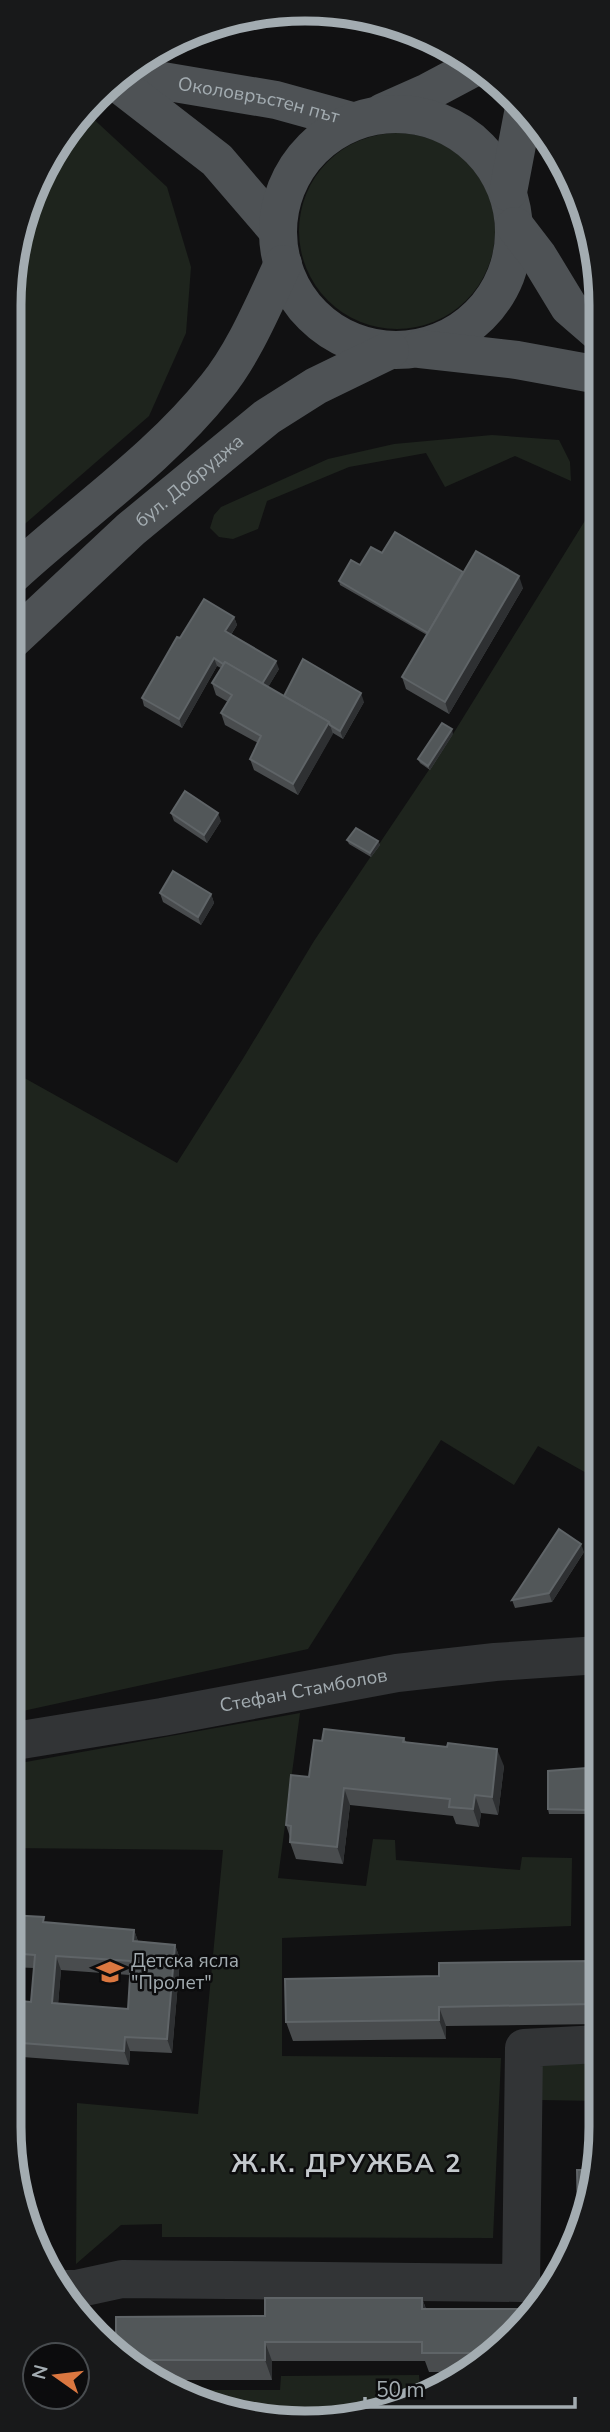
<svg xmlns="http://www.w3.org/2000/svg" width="610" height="2432" font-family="'Nunito Sans',sans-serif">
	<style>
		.green { fill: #1e241d }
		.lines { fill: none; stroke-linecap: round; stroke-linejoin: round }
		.minor { stroke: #323436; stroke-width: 38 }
		.major { stroke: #4e5255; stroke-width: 38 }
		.wall { fill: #494c4e; fill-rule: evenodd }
		.shaded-wall { fill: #2e3032 }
		.building { fill: #525759; stroke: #5f6467; stroke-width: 2; fill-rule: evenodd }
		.labels { text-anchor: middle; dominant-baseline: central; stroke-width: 5; stroke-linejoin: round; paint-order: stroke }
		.street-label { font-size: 19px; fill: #a3acb1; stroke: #0c0c0d }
		.poi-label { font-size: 19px; fill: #a3acb1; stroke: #0c0c0d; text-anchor: start }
		.district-label { font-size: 26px; font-weight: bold; letter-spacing: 2px; fill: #c4c9cd; stroke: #0c0c0d }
		.rim { fill: none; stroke: #a3acb1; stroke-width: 9 }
	</style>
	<rect width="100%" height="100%" fill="#111112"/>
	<g class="green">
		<path d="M87 113 167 187 191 267 186 333 149 416 11 536V266L49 157Z"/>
		<circle cx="397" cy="231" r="98"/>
		<path d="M492 435 559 440 570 462 571 481 515 456 445 487 426 453 349 467 267 501 258 529 233 539 219 537 210 528 214 515 221 507 328 459 394 444Z"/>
		<path d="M599 498V1480L538 1446 514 1485 441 1440 308 1649 9 1714 10 1070 177 1163 244 1057 314 941 453 734Z"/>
		<path d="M300 1713 278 1878 366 1886 373 1839 395 1840 396 1860 520 1870 522 1857 572 1858 571 1926 282 1938V2056L501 2058 493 2238 162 2237V2224L121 2225 76 2264 77 2103 198 2114 223 1850 9 1848V1765Z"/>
		<path d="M599 2057V2101L539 2100V2062Z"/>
		<path d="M419 2375 420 2387 439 2386 400 2408 285 2423 174 2393 170 2390H280L281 2376Z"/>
	</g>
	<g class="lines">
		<g class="minor">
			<path id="s1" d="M9 1742 162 1717 397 1673 495 1662 599 1655"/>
			<path d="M62 2289H76L122 2279 521 2283 524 2048 599 2044"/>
		</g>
		<g class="major">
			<path id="s2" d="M124 71 145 78 276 100 352 121"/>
			<path d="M115 81 217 160 278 231"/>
			<path d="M383 112 428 92 475 67"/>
			<circle cx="396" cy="232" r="118"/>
			<path d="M508 192 524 108"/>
			<path d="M515 226 538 256 569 307 599 333"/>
			<path d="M420 349 517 360 599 375"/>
			<path d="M11 576C79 513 158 460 216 387 244 353 264 304 283 264"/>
			<path id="s3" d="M11 641 131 529 267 417 316 386 390 350"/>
		</g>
	</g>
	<g class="wall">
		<path d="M328 12H339L336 17Z"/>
		<path d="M382 553 523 588 449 714 406 689 402 677 427 635 340 585 339 581 360 565Z"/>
		<path d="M234 617 237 625 231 635 279 669 268 687 284 696 364 702 343 739 333 733 298 795 254 770 250 759 258 743 225 725 221 713 228 702 216 695 212 683 221 668 217 666 182 728 144 706 142 698 180 638Z"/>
		<path d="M453 734 430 770 420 763 418 759Z"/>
		<path d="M171 813 221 821 207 843 174 821Z"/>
		<path d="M347 840 378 841 380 845 371 857 349 844Z"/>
		<path d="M160 893 211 894 214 903 201 925 163 902Z"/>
		<path d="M584 1552 552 1602 515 1608 512 1600Z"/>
		<path d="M404 1738 406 1742 504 1766 498 1815 481 1813 479 1827 456 1824 453 1816 350 1805 343 1864 296 1859 290 1842V1837L286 1825 309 1777 322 1741Z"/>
		<path d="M588 1772 587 1814H549L548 1809Z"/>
		<path d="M9 1915 45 1922 134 1930 138 1941 175 1945 180 1959 172 2053 130 2051 129 2065 9 2056V2000L31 2002 34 1968 9 1967ZM61 1970 130 1975 128 2009 58 2004Z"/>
		<path d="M593 1961 599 1978V2024L446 2026V2039L293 2041 286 2022 439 1976Z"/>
		<path d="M422 2298 426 2309H532L486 2362 466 2372H429L425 2361H272V2380H157L101 2337H116L265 2316Z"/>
	</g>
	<g class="shaded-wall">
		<path d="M519 576 523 588 449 714 445 702Z"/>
		<path d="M234 617 237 625 228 639 225 631Z"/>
		<path d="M214 658 217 666 182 728 179 719Z"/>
		<path d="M276 661 279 669 264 694 261 686Z"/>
		<path d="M361 693 364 702 343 739 340 731Z"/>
		<path d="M329 722 333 734 298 795 293 784Z"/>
		<path d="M452 729 453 734 430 770 428 766Z"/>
		<path d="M218 813 221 821 207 843 204 835Z"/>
		<path d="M378 841 380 845 371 857 370 853Z"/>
		<path d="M211 894 214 903 201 925 198 917Z"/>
		<path d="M581 1544 584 1552 552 1602 549 1593Z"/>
		<path d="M497 1749 504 1766 498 1815 492 1797Z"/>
		<path d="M586 1768 588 1772 587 1814 586 1810Z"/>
		<path d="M344 1788 350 1805 343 1864 337 1847Z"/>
		<path d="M475 1795 481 1813 479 1827 473 1809Z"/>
		<path d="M134 1930 139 1944 133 1941Z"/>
		<path d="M175 1945 180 1959 172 2053 167 2039Z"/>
		<path d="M56 1956 61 1970 57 2017 52 2003Z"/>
		<path d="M593 1961 599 1978V2019L593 2004Z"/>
		<path d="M439 2007 446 2026V2039L439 2020Z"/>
		<path d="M125 2037 130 2051 129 2065 124 2051Z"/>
		<path d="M422 2298 429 2317 422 2309Z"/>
		<path d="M265 2342 272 2361V2380L265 2360Z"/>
	</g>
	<g class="building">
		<path d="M395 532 463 572 428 633 339 581 351 560 360 565 371 547 382 553Z"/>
		<path d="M476 551 519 576 445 702 402 677Z"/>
		<path d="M204 599 234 617 225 631 276 661 262 684 225 662 223 664 214 658 179 719 142 698 177 637 180 638Z"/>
		<path d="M303 659 361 693 340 731 330 725 329 722 284 696Z"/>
		<path d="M225 662 329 722 293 784 250 759 261 736 221 713 232 695 212 683Z"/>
		<path d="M442 723 452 729 428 766 418 759Z"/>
		<path d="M185 791 218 813 204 835 171 813Z"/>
		<path d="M356 828 378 841 370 853 347 840Z"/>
		<path d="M173 871 211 894 198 917 160 893Z"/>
		<path d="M559 1529 581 1544 549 1593 512 1600Z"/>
		<path d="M324 1729 404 1738 403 1742 447 1747 448 1743 497 1749 492 1797 475 1795 473 1809 449 1807 450 1799 344 1788 337 1847 290 1842 291 1826 286 1825 291 1775 309 1777 314 1740 322 1741Z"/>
		<path d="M586 1768V1810L548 1809V1771Z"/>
		<path d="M9 1915 44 1917 43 1922 134 1930 133 1941 175 1945 167 2039 125 2037 124 2051 9 2042V2000L31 2002 35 1955 9 1953ZM56 1956 131 1961 128 2009 52 2003Z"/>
		<path d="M593 1961V2004L439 2007V2020L286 2022 285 1979 439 1976V1963Z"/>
		<path d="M577 2170H597L582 2214H578Z"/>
		<path d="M265 2298H422V2309H532L493 2353H422V2342H265V2360H132L101 2337H116V2317L265 2316Z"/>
	</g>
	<defs>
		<g id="school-bare" transform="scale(2.1)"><path d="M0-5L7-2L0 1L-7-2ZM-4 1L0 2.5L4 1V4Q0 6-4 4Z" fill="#da7740" stroke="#0c0c0d" stroke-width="2.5" paint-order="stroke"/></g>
	</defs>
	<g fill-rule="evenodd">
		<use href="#school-bare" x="110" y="1972"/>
	</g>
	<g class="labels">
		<g class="street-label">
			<text stroke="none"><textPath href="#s2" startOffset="138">Околовръстен път</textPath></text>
			<text stroke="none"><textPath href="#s3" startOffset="240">бул. Добруджа</textPath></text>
			<text stroke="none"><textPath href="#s1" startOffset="299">Стефан Стамболов</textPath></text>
		</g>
		<g class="poi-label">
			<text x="131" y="1961">Детска ясла<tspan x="131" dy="22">"Пролет"</tspan></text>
		</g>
		<g class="district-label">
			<text x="347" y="2163">Ж.К. ДРУЖБА 2</text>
		</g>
	</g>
	<path d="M0 0H610V2432H0ZM305 21H305A284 284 0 0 1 589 305V2127A284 284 0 0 1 305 2411H305A284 284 0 0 1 21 2127V305A284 284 0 0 1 305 21Z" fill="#18191a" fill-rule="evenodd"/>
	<path class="rim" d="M305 21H305A284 284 0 0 1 589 305V2127A284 284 0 0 1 305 2411H305A284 284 0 0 1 21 2127V305A284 284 0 0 1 305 21Z"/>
	<g transform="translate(56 2376) rotate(284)"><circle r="33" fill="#0c0c0d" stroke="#484c4f" stroke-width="2"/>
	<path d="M0-5L12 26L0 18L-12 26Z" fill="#da7740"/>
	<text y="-10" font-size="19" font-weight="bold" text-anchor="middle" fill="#a3acb1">N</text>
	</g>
	<path d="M365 2397v10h210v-10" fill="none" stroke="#a3acb1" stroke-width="3.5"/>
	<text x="376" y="2397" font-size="21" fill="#a3acb1" stroke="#0c0c0d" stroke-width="5" paint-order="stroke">50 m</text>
</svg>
